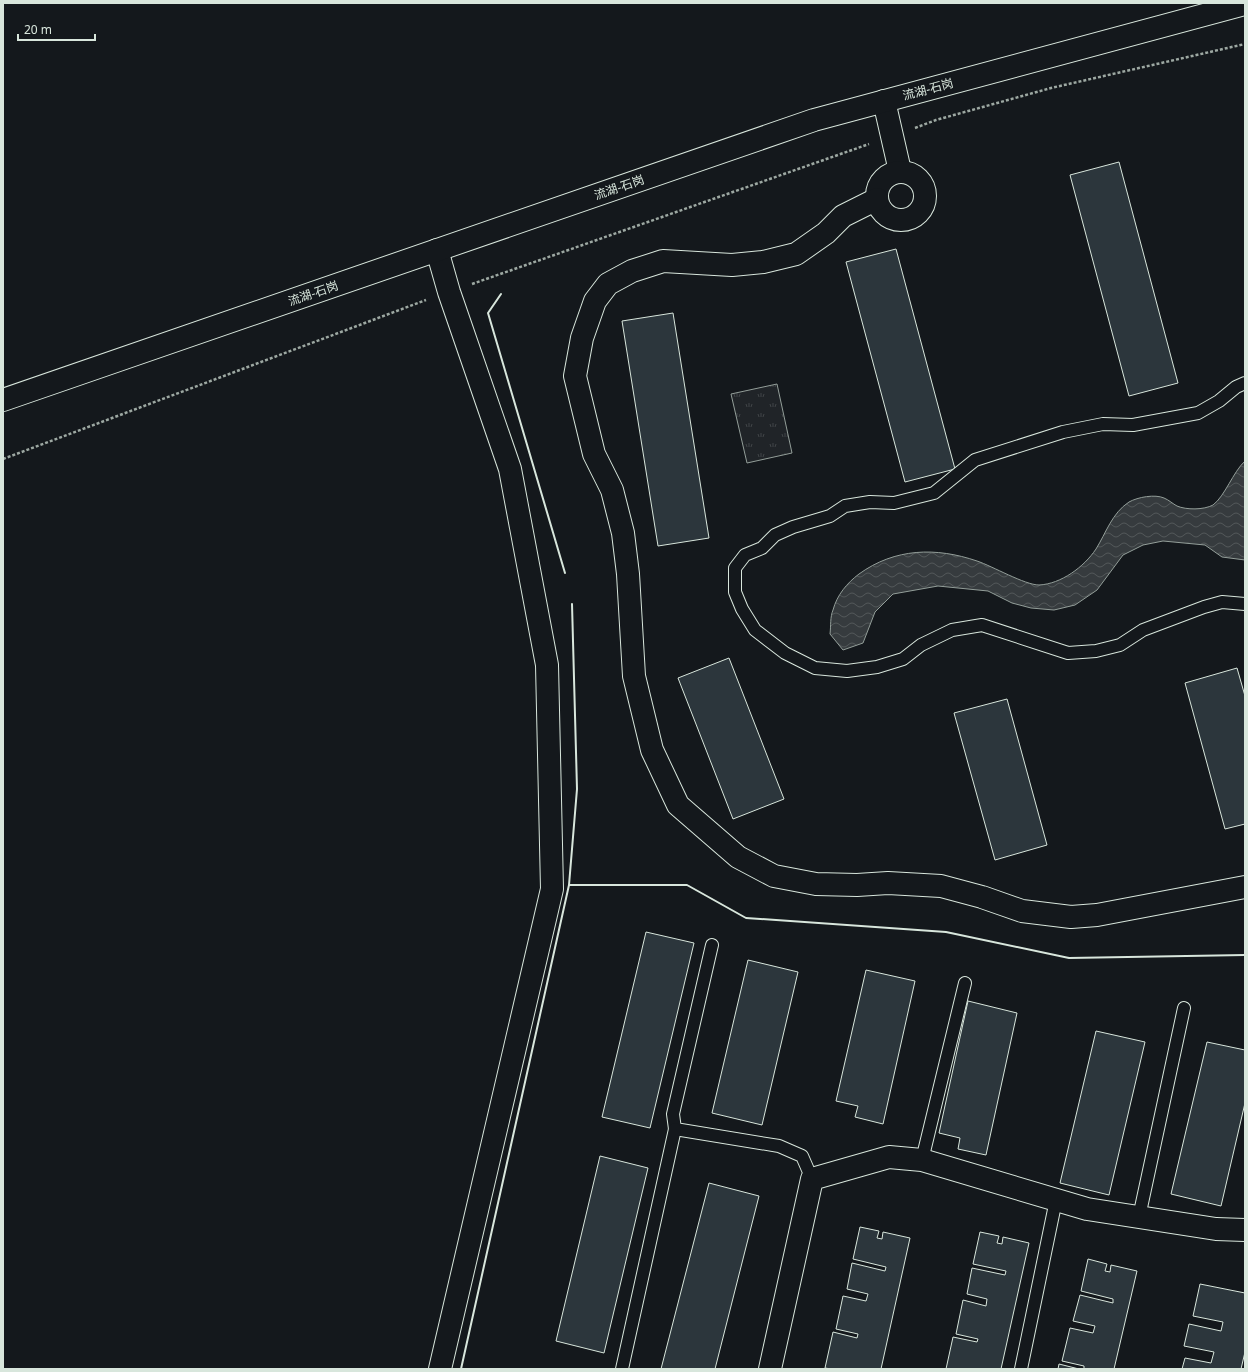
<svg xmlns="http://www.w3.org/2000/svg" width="1248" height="1372" font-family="'Noto Sans','Noto Sans SC',sans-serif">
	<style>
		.grass { fill: url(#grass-tufts); stroke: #939e99 }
		.water { fill: url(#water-waves); stroke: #939e99 }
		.building { fill: #2c363c; stroke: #d8e6dc }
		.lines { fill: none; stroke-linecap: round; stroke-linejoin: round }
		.service-casing { stroke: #d8e6dc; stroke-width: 14 }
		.minor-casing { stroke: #d8e6dc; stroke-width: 24 }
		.tertiary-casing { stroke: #d8e6dc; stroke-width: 24 }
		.primary-casing { stroke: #d8e6dc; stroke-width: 24 }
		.path { stroke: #9da8a2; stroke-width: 2.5; stroke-dasharray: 3 2; stroke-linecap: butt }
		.service { stroke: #14181c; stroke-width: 12 }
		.minor { stroke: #14181c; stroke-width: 22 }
		.tertiary { stroke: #14181c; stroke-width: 22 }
		.primary { stroke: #14181c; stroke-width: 22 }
		.wall { stroke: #d8e6dc; stroke-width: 2 }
		.labels { text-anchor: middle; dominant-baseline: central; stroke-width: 3; stroke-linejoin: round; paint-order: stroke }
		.street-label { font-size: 12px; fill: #d8e6dc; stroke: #14181c }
	</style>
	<defs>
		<pattern id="grass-tufts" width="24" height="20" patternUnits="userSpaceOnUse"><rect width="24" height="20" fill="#202428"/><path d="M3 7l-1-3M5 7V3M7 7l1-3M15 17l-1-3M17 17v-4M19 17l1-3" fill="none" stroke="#404447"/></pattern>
		<pattern id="water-waves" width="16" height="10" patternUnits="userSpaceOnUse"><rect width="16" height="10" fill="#363b3e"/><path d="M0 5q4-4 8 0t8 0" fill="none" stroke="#525759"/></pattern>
	</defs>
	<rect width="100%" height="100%" fill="#14181c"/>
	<path class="grass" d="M777 384 792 453 747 463 731 394Z"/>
	<path class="water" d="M1245 461V560L1222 557 1205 545 1163 541 1143 545 1123 555 1097 590 1075 605 1054 610 1031 608 1012 603 988 591 938 586 893 594 875 612 863 643 843 650 830 634C831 626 830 617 833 610 837 595 847 583 859 574 895 548 936 547 977 561 992 566 1025 585 1039 585 1061 584 1084 567 1096 549 1106 533 1112 513 1129 502 1138 497 1155 494 1164 498 1169 500 1173 504 1177 506 1186 510 1204 510 1213 505 1225 496 1233 472 1245 461Z"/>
	<g class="building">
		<path d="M1119 162 1178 383 1129 396 1070 175Z"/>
		<path d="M896 249 955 469 905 482 846 262Z"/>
		<path d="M673 313 709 538 658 546 622 321Z"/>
		<path d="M729 658 784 799 733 819 678 678Z"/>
		<path d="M1237 668 1245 696V824L1225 829 1185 683Z"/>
		<path d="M1007 699 1047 845 995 860 954 713Z"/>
		<path d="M646 932 694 943 650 1128 602 1117Z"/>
		<path d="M748 960 798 972 762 1125 712 1113Z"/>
		<path d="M866 970 915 981 883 1124 855 1117 858 1106 836 1101Z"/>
		<path d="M968 1001 1017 1013 986 1155 958 1149 960 1138 939 1133Z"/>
		<path d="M1096 1031 1145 1042 1109 1195 1060 1183Z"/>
		<path d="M1207 1042 1245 1050V1103L1221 1206 1171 1194Z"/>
		<path d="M600 1156 648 1168 604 1353 556 1341Z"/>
		<path d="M709 1183 759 1196 715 1369H661Z"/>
		<path d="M860 1227 879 1231 877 1238 882 1239 883 1232 910 1238 881 1369H831L825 1368 833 1332 857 1338 858 1334 836 1329 843 1296 866 1301 868 1294 847 1289 852 1263 885 1271 886 1267 853 1259Z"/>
		<path d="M980 1232 999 1236 997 1243 1002 1244 1003 1237 1029 1243 1001 1369H946L953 1337 977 1342 978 1339 956 1334 963 1300 986 1306 987 1299 967 1294 972 1268 1005 1275 1006 1271 973 1264Z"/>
		<path d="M1088 1259 1107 1264 1105 1271 1110 1272 1111 1265 1137 1271 1114 1369H1084V1366L1062 1361 1070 1328 1093 1333 1095 1326 1073 1321 1080 1295 1113 1303V1299L1081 1291Z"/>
		<path d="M1200 1284 1245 1293V1352L1241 1369H1182L1185 1358 1211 1363 1214 1352 1184 1346 1189 1324 1221 1331 1223 1322 1193 1316Z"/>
		<path d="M1059 1364 1079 1369H1058Z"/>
	</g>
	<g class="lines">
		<g class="service-casing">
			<g id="service">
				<path d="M1245 383 1236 387 1219 401 1198 413 1133 425 1103 424 1063 432 975 460 934 493 894 503 870 502 845 506 830 516 793 527 775 535 762 548 745 555 735 568V592L742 609 755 630 785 653 815 668 847 671 877 667 903 659 921 645 952 630 982 625 1068 653 1096 651 1120 645 1143 630 1204 607 1222 602 1245 604"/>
				<path d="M712 945 673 1114 675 1129 779 1146 802 1156 812 1179"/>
				<path d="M922 1160 965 983"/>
				<path d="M1139 1217 1184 1008"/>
				<path d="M622 1369 675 1129"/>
				<path d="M1021 1369 1056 1200"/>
			</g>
		</g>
		<g class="minor-casing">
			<g id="minor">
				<path d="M884 101 900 171"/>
				<circle cx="901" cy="196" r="24"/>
				<path d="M877 199 843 216 826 233 796 254 763 262 732 265 663 261 632 271 608 284 595 301 582 338 575 376 594 454 612 490 623 533 628 574 634 676 652 750 678 805 738 857 774 876 816 884 857 885 888 883 941 886 982 897 1022 911 1071 917 1097 915 1245 887"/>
				<path d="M770 1369 812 1179 889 1157 922 1160 1087 1209 1216 1229 1245 1230"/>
			</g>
		</g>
		<g class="tertiary-casing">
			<path id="tertiary" d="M437 250 449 292 510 469 547 665 552 889 440 1369"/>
		</g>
		<g class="primary-casing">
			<path id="primary" d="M3 400 814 120 1245 4"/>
		</g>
		<g class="path">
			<path d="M915 128 936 120 1051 88 1245 44"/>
			<path d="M472 284 869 144"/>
			<path d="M3 459 426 300"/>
		</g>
		<use href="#service" class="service"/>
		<use href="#minor" class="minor"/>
		<use href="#tertiary" class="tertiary"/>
		<use href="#primary" class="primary"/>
		<g class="wall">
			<path d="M501 294 488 313 565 573"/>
			<path d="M569 885H687L746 918 946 932 1069 958 1245 955"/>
			<path d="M461 1369 569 885 577 789 572 604"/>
		</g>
	</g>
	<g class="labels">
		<g class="street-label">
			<text transform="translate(928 89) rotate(-15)">流湖-石岗</text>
			<text transform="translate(619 187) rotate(-19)">流湖-石岗</text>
			<text transform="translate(313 293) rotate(-19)">流湖-石岗</text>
		</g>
	</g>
	<rect width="1248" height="1372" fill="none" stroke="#d8e6dc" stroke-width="8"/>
	<path d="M18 34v6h77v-6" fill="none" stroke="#d8e6dc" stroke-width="2"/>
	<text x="24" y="34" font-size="12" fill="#d8e6dc" stroke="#14181c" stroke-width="3" paint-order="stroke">20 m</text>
</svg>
